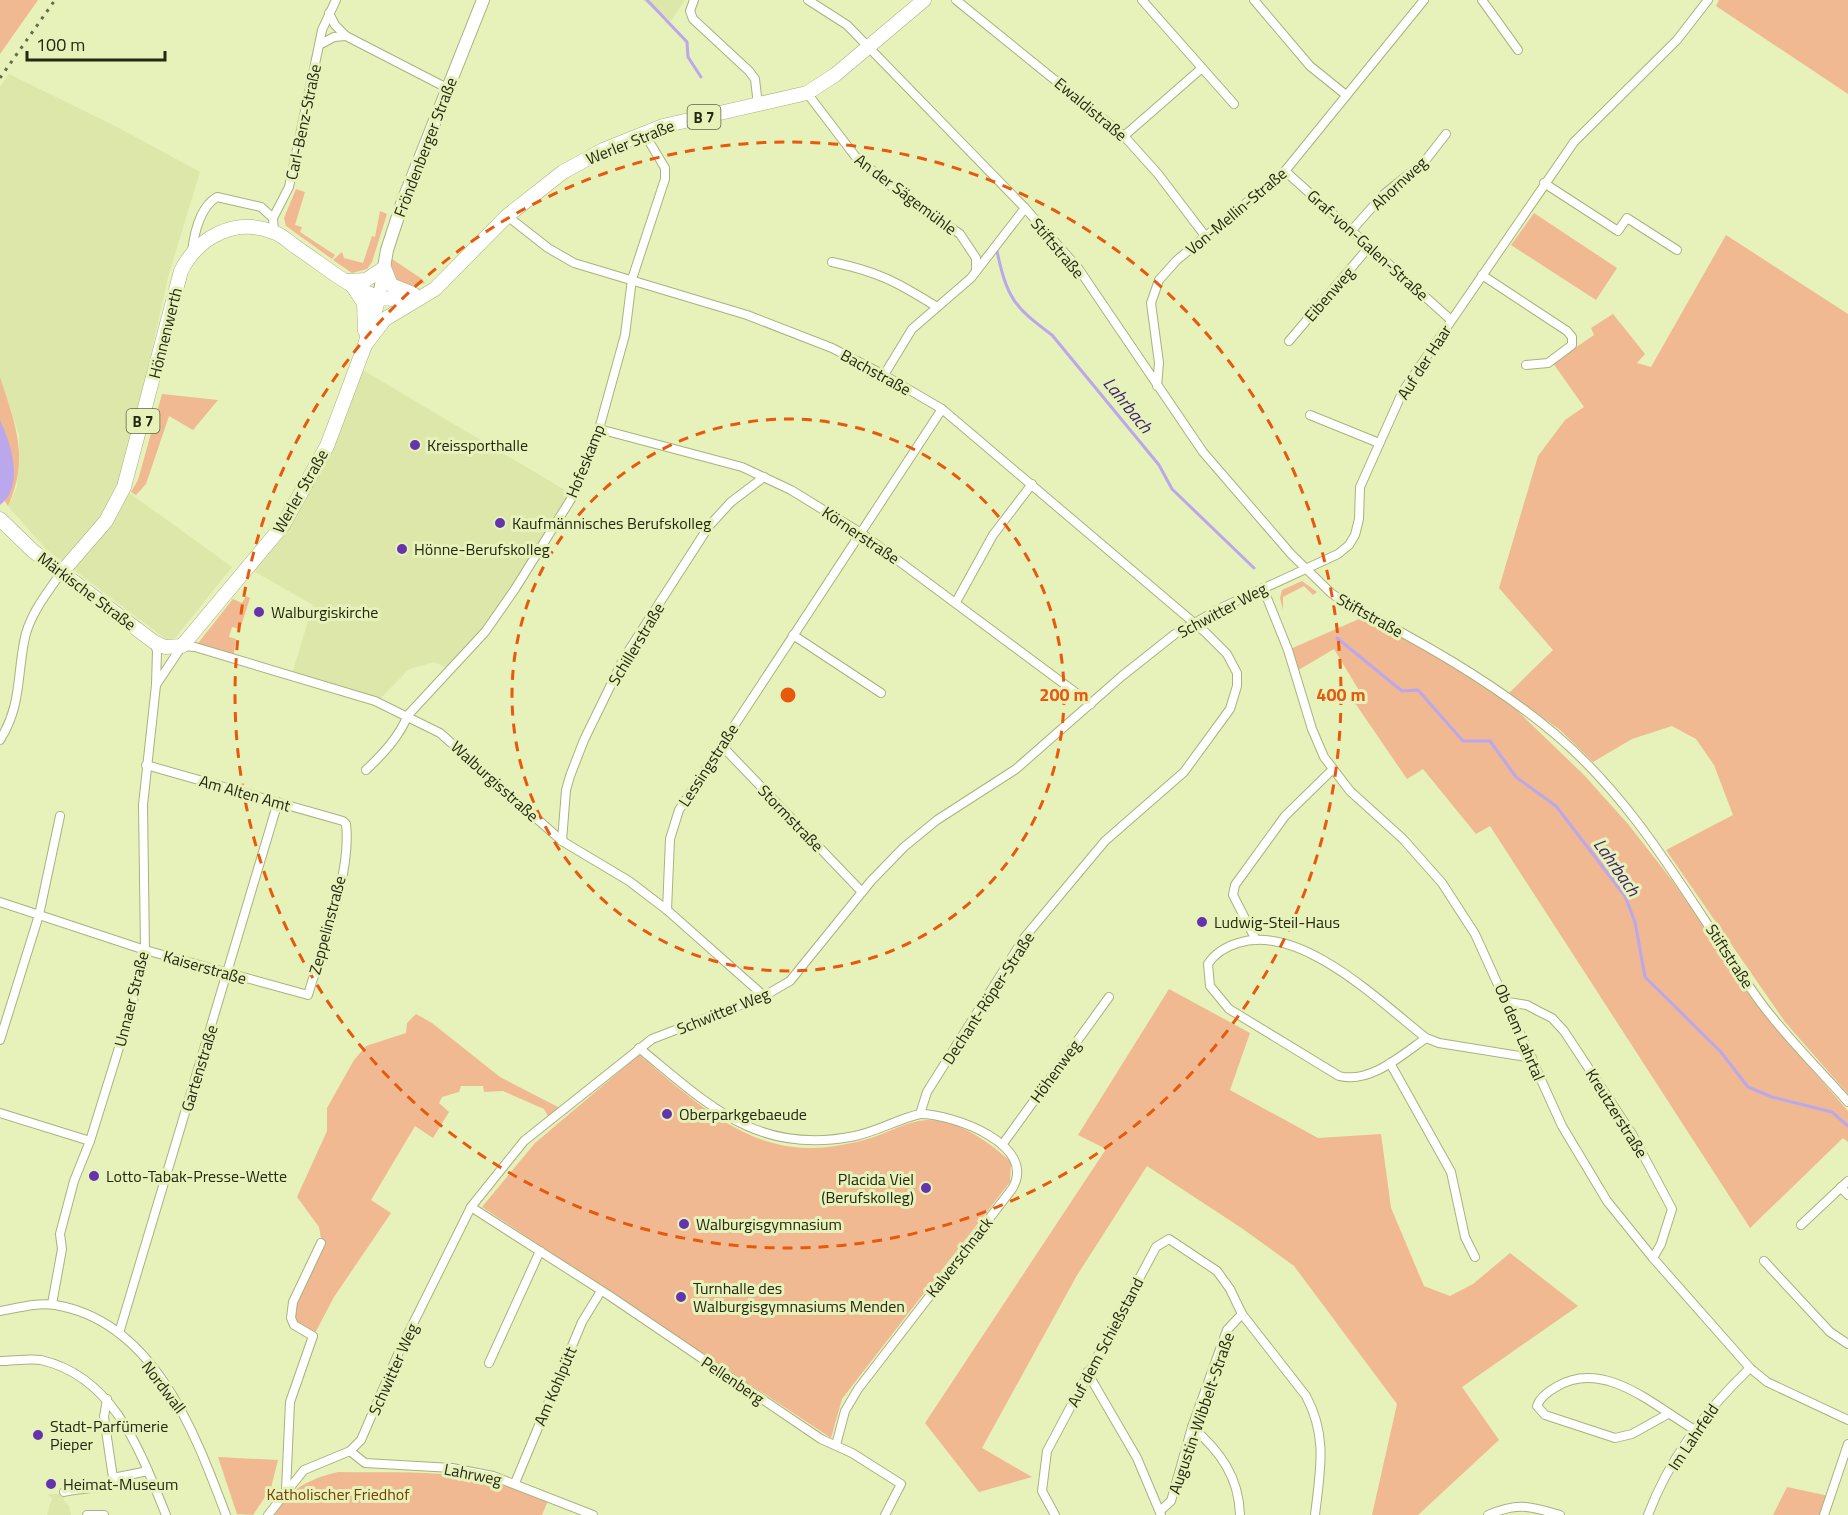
<svg xmlns="http://www.w3.org/2000/svg" width="1848" height="1515" font-family="'Titillium Web',sans-serif">
	<style>
		.built { fill: #dce7a9 }
		.green { fill: #f0b992 }
		.water { fill: #baa7ec }
		.lines { fill: none; stroke-linecap: round; stroke-linejoin: round }
		.stream { stroke: #baa7ec; stroke-width: 3 }
		.minor-casing { stroke: #a9b27e; stroke-width: 10 }
		.secondary-casing { stroke: #a9b27e; stroke-width: 14 }
		.primary-casing { stroke: #a9b27e; stroke-width: 15 }
		.minor { stroke: #fff; stroke-width: 8 }
		.secondary { stroke: #fff; stroke-width: 12 }
		.primary { stroke: #fff; stroke-width: 14 }
		.rail { stroke: #656a4a; stroke-width: 3; stroke-dasharray: 3 6; stroke-linecap: butt }
		.ring { fill: none; stroke: #e8590c; stroke-width: 3; stroke-dasharray: 10 8 }
		.poi-dot { fill: #6334ac; stroke: #e7f1ba; stroke-width: 2 }
		.labels { text-anchor: middle; dominant-baseline: central; stroke-width: 6; stroke-linejoin: round; paint-order: stroke }
		.shield { fill: #e7f1ba; stroke: #5f6445; stroke-width: 1.5 }
		.shield-label { font-size: 15px; font-weight: bold; fill: #252813 }
		.street-label { font-size: 16px; fill: #252813; stroke: #e7f1ba }
		.poi-label { font-size: 16px; fill: #252813; stroke: #e7f1ba; text-anchor: start }
		.park-label { font-size: 16px; fill: #783e04; stroke: #e7f1ba }
		.water-label { font-size: 18px; font-style: italic; fill: #402270; stroke: #e7f1ba }
		.centre { fill: #e8590c; stroke: #e7f1ba; stroke-width: 3 }
		.ring-label { font-size: 18px; text-anchor: middle; font-weight: bold; fill: #e8590c; stroke: #e7f1ba; stroke-width: 6; stroke-linejoin: round; paint-order: stroke }
	</style>
	<rect width="100%" height="100%" fill="#e7f1ba"/>
	<g class="built">
		<path d="M642 0H685L671 21Z"/>
		<path d="M9 74 119 128 200 172 168 277 139 408 117 484 232 567 175 638 167 640 46 549 8 506 17 487 19 435 0 377V87Z"/>
		<path d="M361 369 570 493 512 587 481 631 447 668 434 662 409 669 379 700 292 674 313 605 252 570 285 528Z"/>
		<path d="M47 1494H63L64 1501 69 1506 71 1515H47L52 1498Z"/>
	</g>
	<g class="green">
		<path d="M0 0H38L0 54Z"/>
		<path d="M1719 0H1848V94L1716 6Z"/>
		<path d="M296 189 305 192 295 225 302 227 300 232 335 255 332 259 286 226 284 218Z"/>
		<path d="M380 211 387 214 372 262 367 269 352 273 333 260 342 252 344 258 363 263 372 236 375 237Z"/>
		<path d="M1534 213 1617 268 1596 300 1511 245Z"/>
		<path d="M1726 235 1848 314V1094L1785 1022 1666 850 1733 815 1714 765 1696 739 1672 726 1632 739 1593 762 1560 730 1509 693 1553 650 1499 588 1538 456 1565 420 1584 407 1553 363 1594 335 1591 328 1613 314 1645 354 1637 363 1651 367Z"/>
		<path d="M392 259 422 279 425 283 408 287 396 281 391 269Z"/>
		<path d="M0 377C15 423 30 459 8 506L0 493Z"/>
		<path d="M162 394 218 400 193 430 169 416 146 484 136 495 131 492 138 480Z"/>
		<path d="M1302 581 1317 592 1313 595 1304 586 1283 597V610L1280 598 1282 590Z"/>
		<path d="M246 596 250 598 240 629 232 627 229 637 236 639 233 659 195 647 233 599 242 603Z"/>
		<path d="M1368 615 1501 695 1584 775 1628 824 1671 879 1777 1029 1848 1111V1142L1843 1138 1750 1228 1490 826 1476 834 1423 769 1407 779 1355 703 1363 697 1334 649 1295 672 1288 650Z"/>
		<path d="M1169 989 1250 1033 1230 1090 1318 1138 1381 1134 1391 1208 1424 1286 1450 1296 1473 1284 1510 1253 1578 1306 1462 1387 1499 1440 1418 1515H1372L1397 1404 1294 1266 1243 1229 1147 1166 1076 1277 982 1448 1032 1477 979 1492 925 1423 1106 1149 1078 1135Z"/>
		<path d="M416 1014 432 1023 500 1077 560 1108 549 1118 544 1109 503 1091 484 1092 483 1086H461L459 1092 442 1097 439 1103 449 1112 433 1138 415 1126 371 1200 391 1213 334 1297 314 1335 295 1324 293 1310 322 1244 319 1227 297 1197 327 1131V1108L354 1060 366 1046 406 1033 407 1023Z"/>
		<path d="M639 1055C684 1092 734 1141 794 1147 819 1150 848 1145 871 1138 890 1132 907 1121 927 1120 957 1119 991 1143 1011 1162L1010 1182 842 1399 831 1438 482 1207 535 1143Z"/>
		<path d="M218 1457 278 1460 271 1488 253 1515 237 1514Z"/>
		<path d="M338 1472C388 1473 441 1469 491 1482 510 1487 529 1494 548 1501L542 1515H275C287 1489 312 1478 338 1472Z"/>
		<path d="M1787 1487 1829 1496 1821 1515H1773Z"/>
	</g>
	<path class="water" d="M0 420C11 444 25 486 0 505Z"/>
	<g class="lines">
		<g class="stream">
			<path d="M647 0 687 42 688 57 701 77"/>
			<path d="M997 251C1007 298 1014 307 1052 335L1159 465 1172 489 1254 568"/>
			<path d="M1337 638 1402 691 1418 690 1463 741H1490L1516 777 1556 806 1625 896 1635 922 1645 977 1720 1051 1748 1087 1772 1097 1832 1112 1848 1126"/>
		</g>
		<g class="minor-casing">
			<g id="minor">
				<path d="M694 0 690 11 693 19 749 71 755 79 758 105"/>
				<path d="M808 0 847 25 1025 208 1078 268 1203 452 1291 554 1331 593 1344 602C1418 640 1492 681 1555 734 1644 809 1694 911 1761 1003 1787 1038 1819 1069 1848 1102"/>
				<path d="M956 0 1124 136 1158 174 1206 237"/>
				<path d="M1142 0 1234 104"/>
				<path d="M1254 0 1310 66 1346 95"/>
				<path d="M1482 0 1518 50"/>
				<path d="M329 13 335 25 346 36 447 88"/>
				<path d="M319 45 322 30 336 0"/>
				<path d="M807 93 855 156 897 191 960 234 976 258V269"/>
				<path d="M1124 136 1202 68"/>
				<path d="M1285 171 1451 320"/>
				<path d="M1544 183 1618 231 1627 218 1677 250"/>
				<path d="M507 216 548 248 574 263 747 315 832 348 884 375 942 409 1206 633 1227 654 1237 673V686L1230 709 1184 772 1105 841 1024 938 927 1092 920 1114C898 1119 878 1131 855 1136 757 1156 709 1105 639 1048"/>
				<path d="M1352 230 1383 195 1425 161 1446 134"/>
				<path d="M274 232 273 218 289 187 319 45 334 37 346 36"/>
				<path d="M192 252C194 234 200 207 217 197L261 207 273 218"/>
				<path d="M832 262C879 272 897 282 937 307"/>
				<path d="M1482 275 1567 331 1572 337V345L1548 363 1526 365"/>
				<path d="M1289 341 1369 247"/>
				<path d="M884 375 912 329 971 278 1025 208"/>
				<path d="M1157 386 1159 363 1151 303 1159 280 1177 260 1285 171 1424 0"/>
				<path d="M1310 415 1379 443"/>
				<path d="M599 429 742 467 791 490 861 533 1091 704"/>
				<path d="M1263 588 1288 650 1312 729 1324 757 1350 791 1403 839 1442 883 1475 934 1562 1126 1607 1201 1653 1258 1750 1368 1767 1382 1848 1420"/>
				<path d="M956 602 993 535 1032 484"/>
				<path d="M793 635 881 693"/>
				<path d="M156 685 182 646 195 647 375 701 440 733 562 841 629 881 667 910 764 996"/>
				<path d="M0 740C21 706 17 679 24 642 28 617 46 594 61 573"/>
				<path d="M721 745 862 892"/>
				<path d="M366 770C383 754 399 737 408 715L485 632 515 589 576 491 599 429 625 335 632 279 665 179V168L644 133"/>
				<path d="M562 841 566 790 570 776 584 740 624 658 709 526 731 502 764 477"/>
				<path d="M0 902 145 950 308 995C322 947 352 873 346 824L343 821 146 765"/>
				<path d="M667 910 670 839 679 810 942 409"/>
				<path d="M1256 940 1233 895 1235 885 1285 816 1333 769"/>
				<path d="M1508 1002 1527 1005 1538 1011 1552 1018 1564 1031 1632 1134 1672 1209 1661 1244 1653 1258"/>
				<path d="M1426 1038C1402 1055 1370 1084 1339 1076L1229 1009 1210 986 1208 964C1215 953 1225 947 1238 943 1301 923 1380 1002 1426 1038L1439 1043 1532 1058"/>
				<path d="M0 1040 39 915 60 816"/>
				<path d="M1390 1063 1451 1172 1465 1237 1475 1257"/>
				<path d="M0 1113 90 1141"/>
				<path d="M1002 1145 1109 997"/>
				<path d="M1841 1187 1848 1195"/>
				<path d="M471 1207 610 1296 821 1439 852 1453 901 1484 885 1515"/>
				<path d="M1801 1225 1848 1181"/>
				<path d="M1764 1261 1830 1332 1848 1344"/>
				<path d="M52 1304 62 1249 60 1234 74 1181 90 1141 131 1009 145 950 143 805 156 685 157 651 154 642"/>
				<path d="M0 1311C17 1308 38 1302 55 1305 154 1321 195 1433 226 1515"/>
				<path d="M119 1333 278 802"/>
				<path d="M0 1361C13 1361 29 1358 41 1360 115 1377 141 1453 166 1515"/>
				<path d="M489 1363 540 1251"/>
				<path d="M1087 1372 1137 1458 1161 1515"/>
				<path d="M107 1399 104 1417 113 1478"/>
				<path d="M1668 1414 1632 1434 1615 1438 1545 1415 1537 1406C1540 1397 1549 1391 1556 1387 1604 1358 1654 1406 1695 1430"/>
				<path d="M1192 1427C1220 1451 1239 1477 1240 1515"/>
				<path d="M836 1445 845 1411 858 1389 1012 1189C1039 1145 953 1114 920 1114"/>
				<path d="M350 1451 365 1463 452 1468 493 1476 593 1515"/>
				<path d="M515 1483 582 1322 601 1291"/>
				<path d="M286 1490 290 1402 313 1336 294 1325 291 1318 293 1302 321 1243"/>
				<path d="M64 1492C75 1489 106 1488 112 1483L113 1478 148 1471"/>
				<path d="M1160 1511 1171 1501 1192 1427 1227 1330 1242 1314"/>
				<path d="M87 1515H104"/>
				<path d="M268 1515 304 1470 350 1451 361 1440 399 1352 471 1207 524 1141 652 1039 764 996 790 981 871 881 904 847 937 820 1016 769 1122 676 1175 634 1221 608 1338 554 1349 545 1355 535 1359 519 1360 487 1403 391 1574 142 1677 40 1708 0"/>
				<path d="M1055 1515 1042 1491 1047 1451 1156 1247 1169 1239 1217 1271 1230 1289 1242 1314 1306 1396C1328 1437 1320 1471 1315 1515"/>
				<path d="M1488 1515C1518 1502 1529 1506 1560 1515"/>
				<path d="M1648 1515C1669 1459 1707 1409 1750 1368"/>
				<path d="M1824 1515 1848 1444"/>
			</g>
		</g>
		<g class="secondary-casing">
			<path id="secondary" d="M379 297 387 250 403 201 483 0"/>
		</g>
		<g class="primary-casing">
			<g id="primary">
				<path d="M348 281 366 280 384 268 391 285 413 294"/>
				<path d="M352 285 364 303 365 331"/>
				<path d="M365 345 385 319 435 289 507 216 563 172 603 150 663 126 807 93 835 75 924 0"/>
				<path d="M0 519 33 551 154 642 165 647 182 646 283 525 327 446 365 345 379 297"/>
				<path d="M61 573 106 521 124 487 181 271C198 237 235 217 273 232 281 234 289 242 296 247 322 264 350 289 379 297 391 301 404 298 416 297"/>
			</g>
		</g>
		<use href="#minor" class="minor"/>
		<use href="#secondary" class="secondary"/>
		<use href="#primary" class="primary"/>
		<path class="rail" d="M0 78 55 0"/>
	</g>
	<g class="ring">
		<circle cx="788" cy="695" r="276"/>
		<circle cx="788" cy="695" r="553"/>
	</g>
	<g class="poi-dot">
		<circle cx="415" cy="445" r="6"/>
		<circle cx="500" cy="523" r="6"/>
		<circle cx="402" cy="549" r="6"/>
		<circle cx="259" cy="612" r="6"/>
		<circle cx="1202" cy="922" r="6"/>
		<circle cx="667" cy="1114" r="6"/>
		<circle cx="94" cy="1176" r="6"/>
		<circle cx="926" cy="1188" r="6"/>
		<circle cx="684" cy="1224" r="6"/>
		<circle cx="681" cy="1297" r="6"/>
		<circle cx="38" cy="1435" r="6"/>
		<circle cx="51" cy="1484" r="6"/>
	</g>
	<g class="labels">
		<g class="shield">
			<rect x="687.5" y="105" width="33" height="24" rx="4.5"/>
			<rect x="126.5" y="409" width="33" height="24" rx="4.5"/>
		</g>
		<g class="shield-label">
			<text x="704" y="117">B 7</text>
			<text x="143" y="421">B 7</text>
		</g>
		<g class="street-label">
			<text transform="translate(1091 109) rotate(40)">Ewaldistraße</text>
			<text transform="translate(303 122) rotate(-78)">Carl-Benz-Straße</text>
			<text transform="translate(630 142) rotate(-22)">Werler Straße</text>
			<text transform="translate(425 147) rotate(-69)">Fröndenberger Straße</text>
			<text transform="translate(1399 183) rotate(-43)">Ahornweg</text>
			<text transform="translate(906 194) rotate(37)">An der Sägemühle</text>
			<text transform="translate(1236 211) rotate(-40)">Von-Mellin-Straße</text>
			<text transform="translate(1368 245) rotate(42)">Graf-von-Galen-Straße</text>
			<text transform="translate(1058 248) rotate(50)">Stiftstraße</text>
			<text transform="translate(1329 294) rotate(-49)">Eibenweg</text>
			<text transform="translate(165 333) rotate(-76)">Hönnenwerth</text>
			<text transform="translate(1424 362) rotate(-57)">Auf der Haar</text>
			<text transform="translate(876 372) rotate(29)">Bachstraße</text>
			<text transform="translate(585 461) rotate(-68)">Hofeskamp</text>
			<text transform="translate(300 491) rotate(-60)">Werler Straße</text>
			<text transform="translate(861 535) rotate(34)">Körnerstraße</text>
			<text transform="translate(87 591) rotate(37)">Märkische Straße</text>
			<text transform="translate(1222 610) rotate(-28)">Schwitter Weg</text>
			<text transform="translate(1370 615) rotate(29)">Stiftstraße</text>
			<text transform="translate(636 644) rotate(-59)">Schillerstraße</text>
			<text transform="translate(708 765) rotate(-57)">Lessingstraße</text>
			<text transform="translate(495 781) rotate(42)">Walburgisstraße</text>
			<text transform="translate(245 793) rotate(16)">Am Alten Amt</text>
			<text transform="translate(791 818) rotate(46)">Stormstraße</text>
			<text transform="translate(327 925) rotate(-75)">Zeppelinstraße</text>
			<text transform="translate(1730 956) rotate(57)">Stiftstraße</text>
			<text transform="translate(205 967) rotate(16)">Kaiserstraße</text>
			<text transform="translate(988 998) rotate(-57)">Dechant-Röper-Straße</text>
			<text transform="translate(131 999) rotate(-76)">Unnaer Straße</text>
			<text transform="translate(723 1011) rotate(-22)">Schwitter Weg</text>
			<text transform="translate(1520 1032) rotate(67)">Ob dem Lahrtal</text>
			<text transform="translate(199 1068) rotate(-73)">Gartenstraße</text>
			<text transform="translate(1055 1071) rotate(-54)">Höhenweg</text>
			<text transform="translate(1617 1113) rotate(58)">Kreutzerstraße</text>
			<text transform="translate(959 1257) rotate(-52)">Kalverschnack</text>
			<text transform="translate(1105 1342) rotate(-62)">Auf dem Schießstand</text>
			<text transform="translate(393 1369) rotate(-66)">Schwitter Weg</text>
			<text transform="translate(733 1380) rotate(34)">Pellenberg</text>
			<text transform="translate(555 1386) rotate(-67)">Am Kohlpütt</text>
			<text transform="translate(164 1387) rotate(53)">Nordwall</text>
			<text transform="translate(1201 1413) rotate(-71)">Augustin-Wibbelt-Straße</text>
			<text transform="translate(1693 1437) rotate(-56)">Im Lahrfeld</text>
			<text transform="translate(473 1474) rotate(11)">Lahrweg</text>
		</g>
		<g class="poi-label">
			<text x="427" y="445">Kreissporthalle</text>
			<text x="512" y="523">Kaufmännisches Berufskolleg</text>
			<text x="414" y="549">Hönne-Berufskolleg</text>
			<text x="271" y="612">Walburgiskirche</text>
			<text x="1214" y="922">Ludwig-Steil-Haus</text>
			<text x="679" y="1114">Oberparkgebaeude</text>
			<text x="106" y="1176">Lotto-Tabak-Presse-Wette</text>
			<text x="914" y="1179" text-anchor="end">Placida Viel<tspan x="914" dy="18">(Berufskolleg)</tspan></text>
			<text x="696" y="1224">Walburgisgymnasium</text>
			<text x="693" y="1288">Turnhalle des<tspan x="693" dy="18">Walburgisgymnasiums Menden</tspan></text>
			<text x="50" y="1426">Stadt-Parfümerie<tspan x="50" dy="18">Pieper</tspan></text>
			<text x="63" y="1484">Heimat-Museum</text>
		</g>
		<g class="park-label">
			<text x="338" y="1494">Katholischer Friedhof</text>
		</g>
		<g class="water-label">
			<text transform="translate(1128 405) rotate(51)">Lahrbach</text>
			<text transform="translate(1617 867) rotate(55)">Lahrbach</text>
		</g>
	</g>
	<circle cx="788" cy="695" r="9" class="centre"/>
	<g class="ring-label">
		<text x="1064" y="701">200 m</text>
		<text x="1341" y="701">400 m</text>
	</g>
	<path d="M27 51v9h138v-9" fill="none" stroke="#252813" stroke-width="3"/>
	<text x="36" y="51" font-size="18" fill="#252813" stroke="#e7f1ba" stroke-width="4.5" paint-order="stroke">100 m</text>
</svg>
